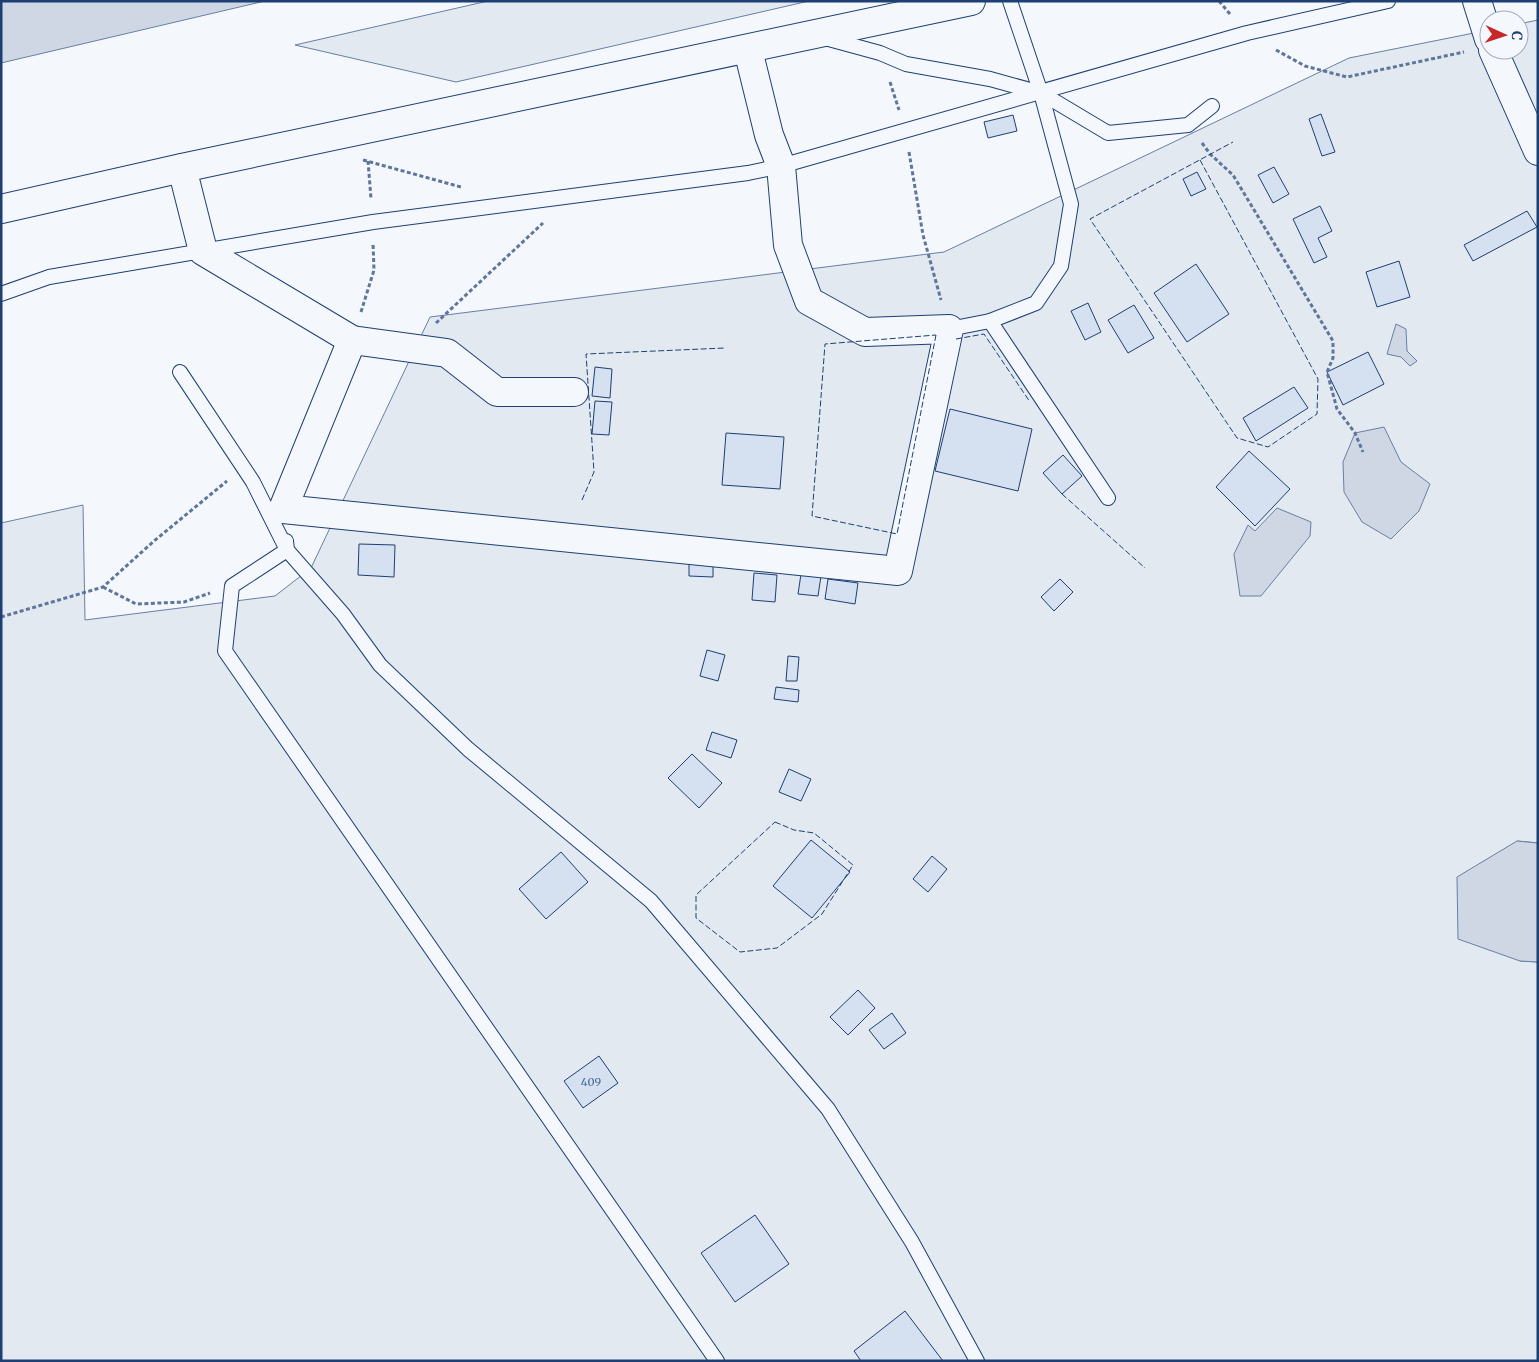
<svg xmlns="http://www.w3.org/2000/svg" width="1539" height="1362" font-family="Merriweather,serif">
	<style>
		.green { fill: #e3e9f0; stroke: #687fa3 }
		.water { fill: #cfd7e4; stroke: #687fa3 }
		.building { fill: #d5e0f0; stroke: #1d3f73 }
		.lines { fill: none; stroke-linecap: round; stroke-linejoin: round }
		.lane-casing { stroke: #1d3f73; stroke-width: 16 }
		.street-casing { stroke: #1d3f73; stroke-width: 30 }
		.path { stroke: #5e769c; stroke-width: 3; stroke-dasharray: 4 2.5; stroke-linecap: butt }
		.lane { stroke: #f4f7fb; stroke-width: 14 }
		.street { stroke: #f4f7fb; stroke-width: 28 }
		.fence { stroke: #1d3f73; stroke-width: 1; stroke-dasharray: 6 2.5; stroke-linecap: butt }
		.labels { text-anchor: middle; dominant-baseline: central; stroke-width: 4; stroke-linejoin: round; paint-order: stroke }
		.number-label { font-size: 11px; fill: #4b6792 }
	</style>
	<rect width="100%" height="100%" fill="#f4f7fb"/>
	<g class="green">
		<path d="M488 1H809L456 82 295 45Z"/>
		<path d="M1538 20V843L1517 841 1520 961 1538 962V1361H1V523L83 505 85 620 275 596 311 568 430 317 944 252 1349 58 1489 30V50H1519V24Z"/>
	</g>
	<g class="water">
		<path d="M1 1H265L1 63Z"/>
		<path d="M1396 324 1406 329 1407 351 1417 361 1410 366 1401 357 1387 354Z"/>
		<path d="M1384 427 1401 462 1430 484 1419 511 1391 539 1362 522 1344 492 1343 462 1355 433Z"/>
		<path d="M1277 508 1311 522 1310 536 1261 596H1240L1234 554 1248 525 1255 531Z"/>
		<path d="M1517 841 1538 843V962L1520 961 1458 939 1457 877Z"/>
	</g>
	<g class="building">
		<path d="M1321 114 1335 152 1322 156 1309 119Z"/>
		<path d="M1013 115 1017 131 988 138 984 122Z"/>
		<path d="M1274 167 1289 194 1273 203 1258 175Z"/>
		<path d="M1197 172 1206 189 1191 196 1183 179Z"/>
		<path d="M1320 206 1332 231 1318 238 1327 257 1314 263 1293 219Z"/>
		<path d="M1527 211 1537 227 1473 261 1464 245Z"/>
		<path d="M1399 261 1410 297 1377 307 1366 272Z"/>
		<path d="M1196 264 1229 314 1187 342 1154 293Z"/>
		<path d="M1088 303 1101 332 1085 340 1071 311Z"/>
		<path d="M1134 305 1154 338 1128 353 1108 320Z"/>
		<path d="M1368 352 1384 384 1343 405 1327 372Z"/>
		<path d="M595 367 612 369 610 398 592 396Z"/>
		<path d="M1294 387 1308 408 1256 441 1243 418Z"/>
		<path d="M595 401 612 402 609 435 592 434Z"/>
		<path d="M950 409 1032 429 1018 491 935 471Z"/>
		<path d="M726 433 784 437 780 489 722 485Z"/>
		<path d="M1249 451 1290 489 1255 526 1216 487Z"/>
		<path d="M1063 455 1082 476 1062 494 1043 473Z"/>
		<path d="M359 544 395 545 394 577 358 575Z"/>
		<path d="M689 562H713V577L689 576Z"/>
		<path d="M754 573 777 575 775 602 752 600Z"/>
		<path d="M801 574 821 576 818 596 798 594Z"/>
		<path d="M828 579 858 583 855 604 825 599Z"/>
		<path d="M1060 579 1073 592 1054 611 1041 597Z"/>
		<path d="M707 650 725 655 718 681 700 676Z"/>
		<path d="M788 656 799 657 797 681H786Z"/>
		<path d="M776 687 799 690 798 702 774 699Z"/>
		<path d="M712 732 737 740 731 758 706 750Z"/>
		<path d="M692 754 722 783 699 808 668 778Z"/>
		<path d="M789 769 811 779 801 801 779 792Z"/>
		<path d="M811 840 850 872 812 918 773 886Z"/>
		<path d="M561 852 588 882 546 919 519 889Z"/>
		<path d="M932 856 947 869 928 892 913 879Z"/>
		<path d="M858 990 875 1008 848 1035 830 1017Z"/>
		<path d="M892 1013 906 1033 884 1049 869 1030Z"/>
		<path d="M599 1056 618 1083 583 1108 564 1081Z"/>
		<path d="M755 1215 789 1264 735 1302 701 1253Z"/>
		<path d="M905 1311 943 1361H861L854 1351Z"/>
	</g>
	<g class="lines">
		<g class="lane-casing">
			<g id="lane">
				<path d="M825 38 880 53 906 64 990 79 1041 93 1108 133 1188 125 1212 106"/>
				<path d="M1 294 49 277 373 222 748 173 781 166 1247 33 1388 1"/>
				<path d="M990 321 1108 498"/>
				<path d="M949 329 990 321 1036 303 1061 266 1071 204 1041 93 1010 1"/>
				<path d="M180 372 253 482 287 550 343 614 380 665 468 749 651 901 828 1109 912 1242 977 1361"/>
				<path d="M286 541 287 550 232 586 225 651 717 1361"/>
			</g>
		</g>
		<g class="street-casing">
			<g id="street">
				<path d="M1477 1 1489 39"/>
				<path d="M1493 50 1538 151"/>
				<path d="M182 168 203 251 352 340 447 353 497 392H574"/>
				<path d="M1 209 182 168 971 1"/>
				<path d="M352 340 283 509 898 571 949 329 865 332 809 301 788 245 781 166 769 135 748 50"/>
			</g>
		</g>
		<g class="path">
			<path d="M1219 1 1230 14"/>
			<path d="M1276 50 1305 66 1347 77 1464 52"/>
			<path d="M890 82 899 110"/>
			<path d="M1202 143 1210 154 1233 175 1333 341V358L1327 372 1337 409 1355 433 1363 452"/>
			<path d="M909 152 923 235 941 300"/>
			<path d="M363 160 461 187"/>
			<path d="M368 161 371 199"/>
			<path d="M361 312 374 270 373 243"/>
			<path d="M436 323 543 223"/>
			<path d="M103 587 136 604 184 602 210 593"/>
			<path d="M1 617 103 587 154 541 227 481"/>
		</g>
		<use href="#lane" class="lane"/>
		<use href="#street" class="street"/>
		<g class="fence">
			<path d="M1200 160 1318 379 1317 414 1268 447 1237 438 1090 219 1233 142"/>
			<path d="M936 335 897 534 812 516 825 344Z"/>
			<path d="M956 339 984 334 1030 402"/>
			<path d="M1062 494 1145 568"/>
			<path d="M582 500 594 472 586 354 725 348"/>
			<path d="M775 822 794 830 814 833 853 865 822 914 777 948 740 952 696 918V895Z"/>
		</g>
	</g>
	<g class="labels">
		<g class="number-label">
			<text x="591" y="1082">409</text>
		</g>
	</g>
	<rect width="1539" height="1362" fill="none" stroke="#1d3f73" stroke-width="5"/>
	<g transform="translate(1504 35) rotate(93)"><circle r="24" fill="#f4f7fb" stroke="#9eadc5"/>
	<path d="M0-4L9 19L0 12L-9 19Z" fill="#c62828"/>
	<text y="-8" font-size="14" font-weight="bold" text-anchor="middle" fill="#1d3f73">С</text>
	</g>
</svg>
